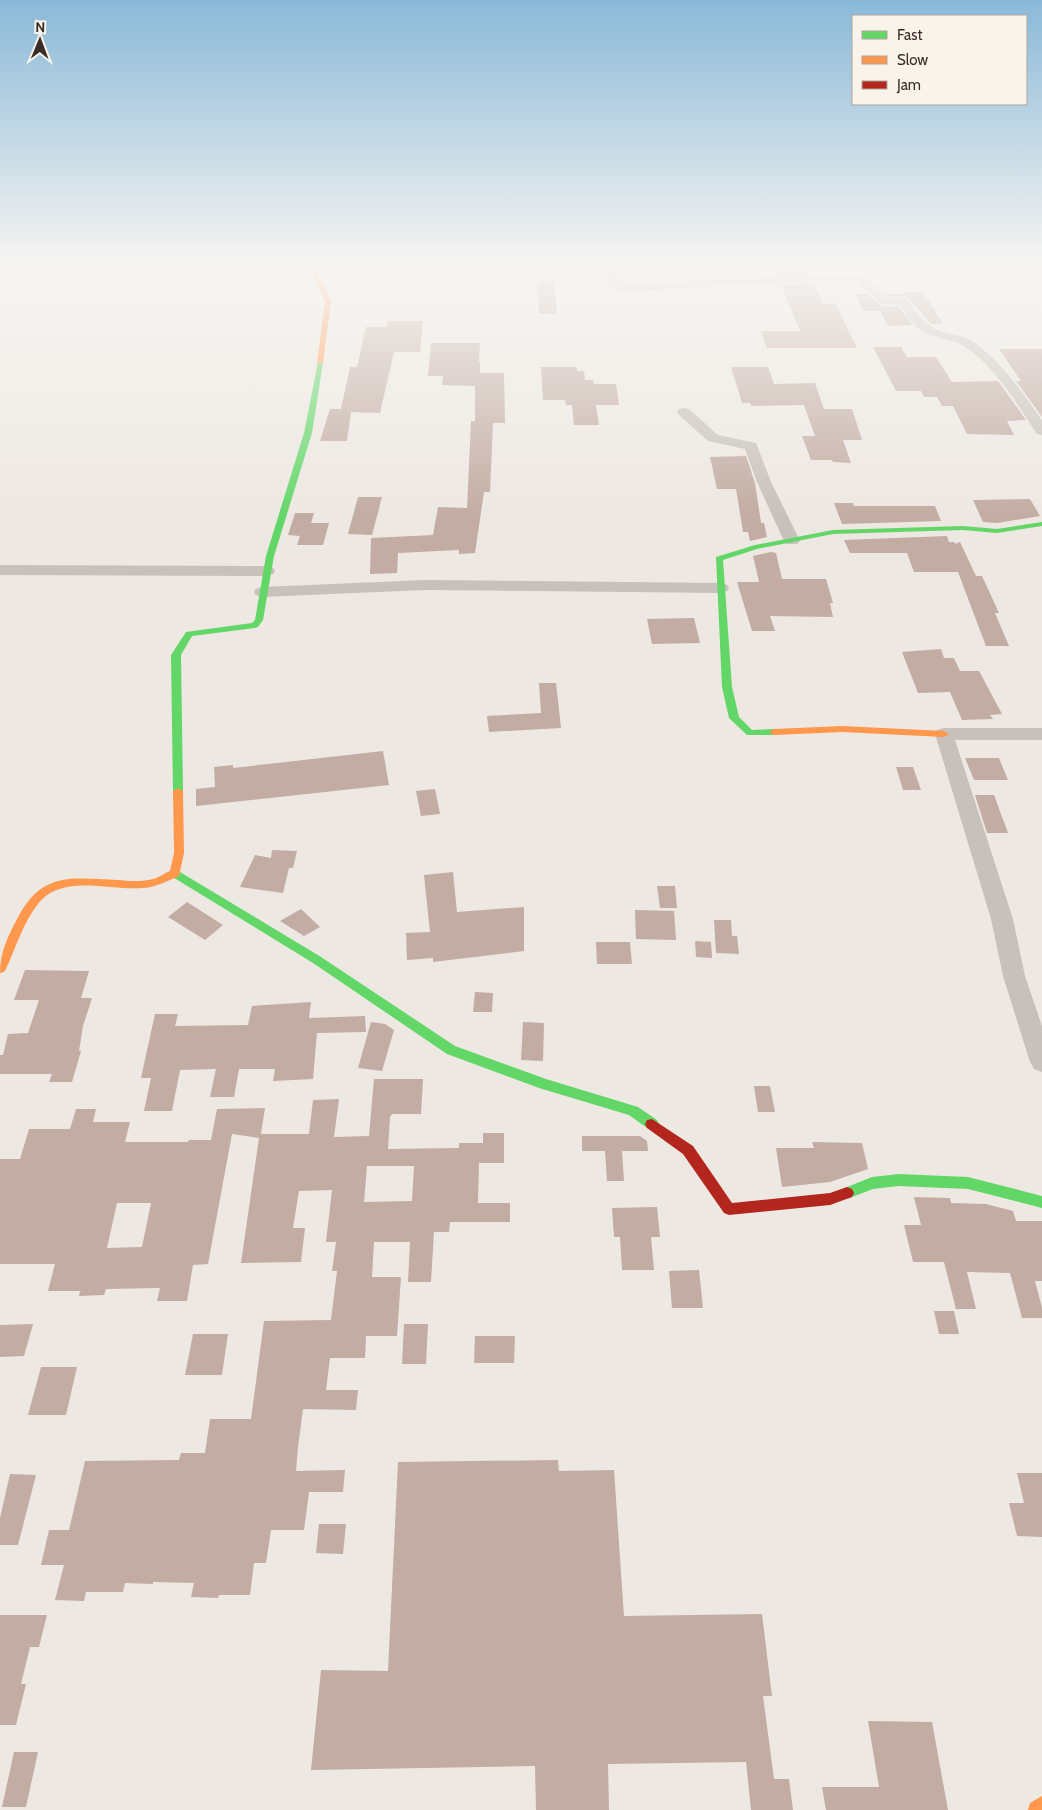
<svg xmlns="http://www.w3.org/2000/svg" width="1042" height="1810" font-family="Cabin,sans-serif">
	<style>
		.building { fill: #c2aca3; fill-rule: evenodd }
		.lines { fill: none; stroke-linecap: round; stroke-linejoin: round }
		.street { fill: #c8c1bb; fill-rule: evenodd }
		.fast { fill: #63d668; fill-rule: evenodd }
		.slow { fill: #ff974d; fill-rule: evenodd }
		.jam { fill: #b3261e; fill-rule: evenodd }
	</style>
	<rect width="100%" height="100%" fill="#eee8e2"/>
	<g class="building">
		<path d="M774 268H807L810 275 778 276Z"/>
		<path d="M554 281 557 314H539L537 282Z"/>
		<path d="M814 284 823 304 835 303 857 348H767L761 331H800L781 285Z"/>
		<path d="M904 292H923L943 324H931L907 297 888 296 886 294H905Z"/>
		<path d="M855 294H868L880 306 899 307 913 325 888 326 880 311H864Z"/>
		<path d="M387 321H423L420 352H394L380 413 351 412 347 441H320L330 409H341L350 367H357L366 327H386Z"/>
		<path d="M431 343H480L479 362H480V373H504L505 423H493L490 492H484L475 553 459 554V550L398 553 397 573 370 574 371 538 433 535 438 507 467 508 471 421H475V386L442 385 443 376H428Z"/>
		<path d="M873 347H901L907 357H936L952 382 998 381 1026 420 1007 421 1014 435 967 434 953 406H942L937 397H924L921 391H896Z"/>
		<path d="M999 349H1042V417L1016 381H1021Z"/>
		<path d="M541 367H577V371H584L585 380H593L594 384H616L619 405H596L599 425H574L572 405H566L565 400H543Z"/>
		<path d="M731 367H768L774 384 815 383 824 409H852L862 440H843L851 463 833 462 832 460H811L802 436H815L804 405 751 406 750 403H742Z"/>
		<path d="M746 456 755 483 761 523H764L767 537 750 541 748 532H743L736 489H717L710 457Z"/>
		<path d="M358 497H382L372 535 348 534Z"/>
		<path d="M1030 499 1040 516 997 523 983 522 973 500Z"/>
		<path d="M834 503H853L854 506H935L941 521 842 524Z"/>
		<path d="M295 513H314L311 523H329L323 545H297L300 536 288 535Z"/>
		<path d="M947 536 949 542H954L955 544 960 542 976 576H982L999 613H995L1009 646H986L958 572H914L907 553H850L844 540Z"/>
		<path d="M771 552 776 553 782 579H826L833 603H830L833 617 770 616 775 631H752L737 582H759L753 556Z"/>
		<path d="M694 618 700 643 652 644 647 619Z"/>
		<path d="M941 649 944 658H954L960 671H979L1002 714 990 715 993 719 962 720 950 692 918 693 902 652Z"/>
		<path d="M539 683H556L561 728 489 732 487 716 541 713Z"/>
		<path d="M383 751 389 785 196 806V789L215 787 214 767 233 765V768Z"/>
		<path d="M965 758H999L1008 780H974Z"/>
		<path d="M896 767H913L921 790H903Z"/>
		<path d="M435 789 440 814 421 816 416 791Z"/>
		<path d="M975 795H994L1008 833H987Z"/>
		<path d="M272 850 297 851 293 868H289L283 893 240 887 255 855 271 858Z"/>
		<path d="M453 872 457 912 524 907V951L433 962V958L407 960 406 933 430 932 424 875Z"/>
		<path d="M657 886H675L677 908H660Z"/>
		<path d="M187 902 223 925 205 940 168 917Z"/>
		<path d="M301 909 320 927 304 936 280 921Z"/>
		<path d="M635 910 674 911 676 940 636 939Z"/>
		<path d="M714 920H731L732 936H737L739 954 716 953Z"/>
		<path d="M695 941 711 942 712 958 696 957Z"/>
		<path d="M596 942H630L632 964H597Z"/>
		<path d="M25 970 89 971 81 998H92L83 1026 79 1051H81L72 1082H49L52 1074H0V1055H3L8 1034 28 1033 39 1000H14Z"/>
		<path d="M475 992 493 993 492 1012H473Z"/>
		<path d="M311 1002 309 1018 365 1016 366 1032 317 1033 313 1079 273 1081 275 1069H239L234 1097H210L216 1069 180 1070 172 1111H144L151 1078H141L155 1014H178L175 1026 248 1025 252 1006Z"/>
		<path d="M371 1022 385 1024 394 1030 382 1071 358 1068Z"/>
		<path d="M523 1022 544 1023 543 1061 521 1060Z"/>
		<path d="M374 1079H423L421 1114H392L390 1117 388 1149 459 1148V1143H483V1133H504V1163H479L478 1203H510V1222H450L449 1232H434L431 1282H408L410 1242H374L372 1277H401L397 1336H366L365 1358H330L326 1390H358L356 1410 303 1409 298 1447 296 1471 345 1470 343 1492H309L304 1530H271L266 1563H254L250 1595H219L218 1598 191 1597 194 1583 153 1582V1584L125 1583 123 1592H86L84 1601 55 1600 64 1565H41L49 1530H69L85 1461 179 1460 181 1453H205L210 1419H251L264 1321 331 1320 337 1271H332L336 1242H326L332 1190 299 1191 293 1228H305L301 1262 241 1263 259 1138 232 1134 208 1264 193 1265 187 1301H157L160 1288 106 1289 104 1295 79 1296 80 1291H48L55 1264H0V1159H20L29 1129H70L76 1109H96L93 1122H130L125 1142H188L189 1140H211L217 1109 265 1108 261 1134H309L313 1100 339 1099 334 1137 369 1136ZM367 1166H414L412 1201 364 1202ZM117 1203H151L142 1247 107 1248Z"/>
		<path d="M754 1086H770L775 1112H758Z"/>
		<path d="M582 1136H640L647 1141 648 1151H622L624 1181H607L605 1151H582Z"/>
		<path d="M812 1142 862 1143 868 1169 830 1182 782 1187 776 1148H814Z"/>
		<path d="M914 1197 950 1198 951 1203 986 1204 1013 1211 1016 1221H1042V1281H1035L1042 1308V1318H1022L1010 1273 967 1272 976 1309H956L944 1262H913L904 1225H921Z"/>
		<path d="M657 1207 660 1237H651L654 1270H622L620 1237H614L612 1208Z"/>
		<path d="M699 1270 703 1308H672L669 1271Z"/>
		<path d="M934 1311H954L959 1334H939Z"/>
		<path d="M33 1324 24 1356 0 1357V1325Z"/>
		<path d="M404 1324H428L426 1364H402Z"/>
		<path d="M193 1334H228L222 1375H185Z"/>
		<path d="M475 1336H515L514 1363H474Z"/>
		<path d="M41 1367H77L66 1415H28Z"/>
		<path d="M558 1460 559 1471 614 1470 624 1616 762 1614 772 1696H763L774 1779H789L793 1810H751L746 1762 608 1764 609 1810H536L535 1766 311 1770 321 1670 388 1671 398 1462Z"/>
		<path d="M1017 1473H1042V1537L1017 1536 1009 1503H1024Z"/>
		<path d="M10 1474 36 1475 18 1545H0V1518Z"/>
		<path d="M319 1524H346L343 1554 316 1553Z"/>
		<path d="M0 1615H47L39 1647H30L21 1684H26L16 1725H0Z"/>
		<path d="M868 1721 932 1722 948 1810H826L822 1787H879Z"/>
		<path d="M14 1752H38L26 1807H2Z"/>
	</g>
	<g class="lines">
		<g class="street">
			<path d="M588 264H600L628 285 725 279 865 276 887 298 907 299C921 318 926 328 950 334 958 335 966 337 972 341 1000 360 1020 389 1039 416L1042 421V435L1037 434C1016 403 995 365 962 345 955 341 947 340 940 338 919 333 911 322 900 305L880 304 858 281 725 285 625 292 621 291Z"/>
			<path d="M684 408 689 409 718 435 756 443 771 482 800 541 797 544H787L784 541 757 482 745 449 708 441 679 415 677 412 679 409Z"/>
			<path d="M0 565 267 566 273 568 275 571 273 574 267 576 0 575Z"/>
			<path d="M425 580 721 583 727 585 729 588 727 591 721 593 425 590 262 597 256 595 254 592 256 589 262 587Z"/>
			<path d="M944 728H1042V740H955L1013 919 1025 976 1042 1026V1072L1034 1069 1030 1062 1003 976 991 919 935 734 937 730Z"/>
		</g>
		<g class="fast">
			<path d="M318 362 323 363 312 433 274 556 263 620 258 627 255 628 192 636 181 655 183 791 178 794 174 793 173 791 171 655 186 632 252 623 255 620 266 556 304 433Z"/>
			<path d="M1042 522V526L997 533 963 530 833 534 757 549 723 560 732 687 739 717 752 730 774 729 779 732 774 735H747L729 718 722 687 716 557 755 545 833 530 963 526 997 529Z"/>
			<path d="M175 869 321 957 455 1046 546 1079 638 1107 657 1120 659 1124 657 1128 652 1129 647 1128 629 1115 539 1088 447 1054 313 963 171 876 170 873 171 870Z"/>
			<path d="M899 1174 968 1177 1042 1196V1208L968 1189 899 1186 873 1189 847 1199 842 1197 840 1193 842 1189 872 1177Z"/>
		</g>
		<g class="slow">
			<path d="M308 264H314L331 301 323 363 320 365 317 363 325 301Z"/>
			<path d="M842 726 944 731 949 734 944 737 842 732 774 735 769 732 774 729Z"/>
			<path d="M178 788 183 791 184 853 179 876C167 881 157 887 143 888 110 891 62 873 38 904 23 923 16 947 6 969L4 972 0 973C0 953 7 938 17 919 42 871 70 878 118 880 129 881 142 882 153 879 159 878 164 873 170 871L174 853 173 791Z"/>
			<path d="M1042 1796V1810H1028L1030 1803Z"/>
		</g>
		<path class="jam" d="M652 1119 693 1146 732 1203 830 1193 847 1187 852 1189 854 1193 852 1197 830 1205 729 1215 724 1213 683 1154 647 1128 645 1124 647 1120Z"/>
	</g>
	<linearGradient id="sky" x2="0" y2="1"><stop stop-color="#8ab9d8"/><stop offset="0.51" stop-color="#f7f5f2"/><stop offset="1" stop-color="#f7f5f2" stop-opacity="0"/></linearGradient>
	<rect width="1042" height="518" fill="url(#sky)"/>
	<rect x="852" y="15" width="175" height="90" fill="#faf3ea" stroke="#ada49d"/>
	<rect x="862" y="31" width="25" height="8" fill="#63d668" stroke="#ada49d"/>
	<text x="897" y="40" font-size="15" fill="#392d29">Fast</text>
	<rect x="862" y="56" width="25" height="8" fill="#ff974d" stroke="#ada49d"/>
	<text x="897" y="65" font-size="15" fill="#392d29">Slow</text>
	<rect x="862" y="81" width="25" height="8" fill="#b3261e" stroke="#ada49d"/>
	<text x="897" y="90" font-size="15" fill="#392d29">Jam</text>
	<g transform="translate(40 40) rotate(1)" stroke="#faf3ea" stroke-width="4" paint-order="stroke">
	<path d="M0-4L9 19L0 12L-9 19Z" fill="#392d29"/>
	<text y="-8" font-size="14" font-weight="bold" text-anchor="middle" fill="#392d29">N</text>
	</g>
</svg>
